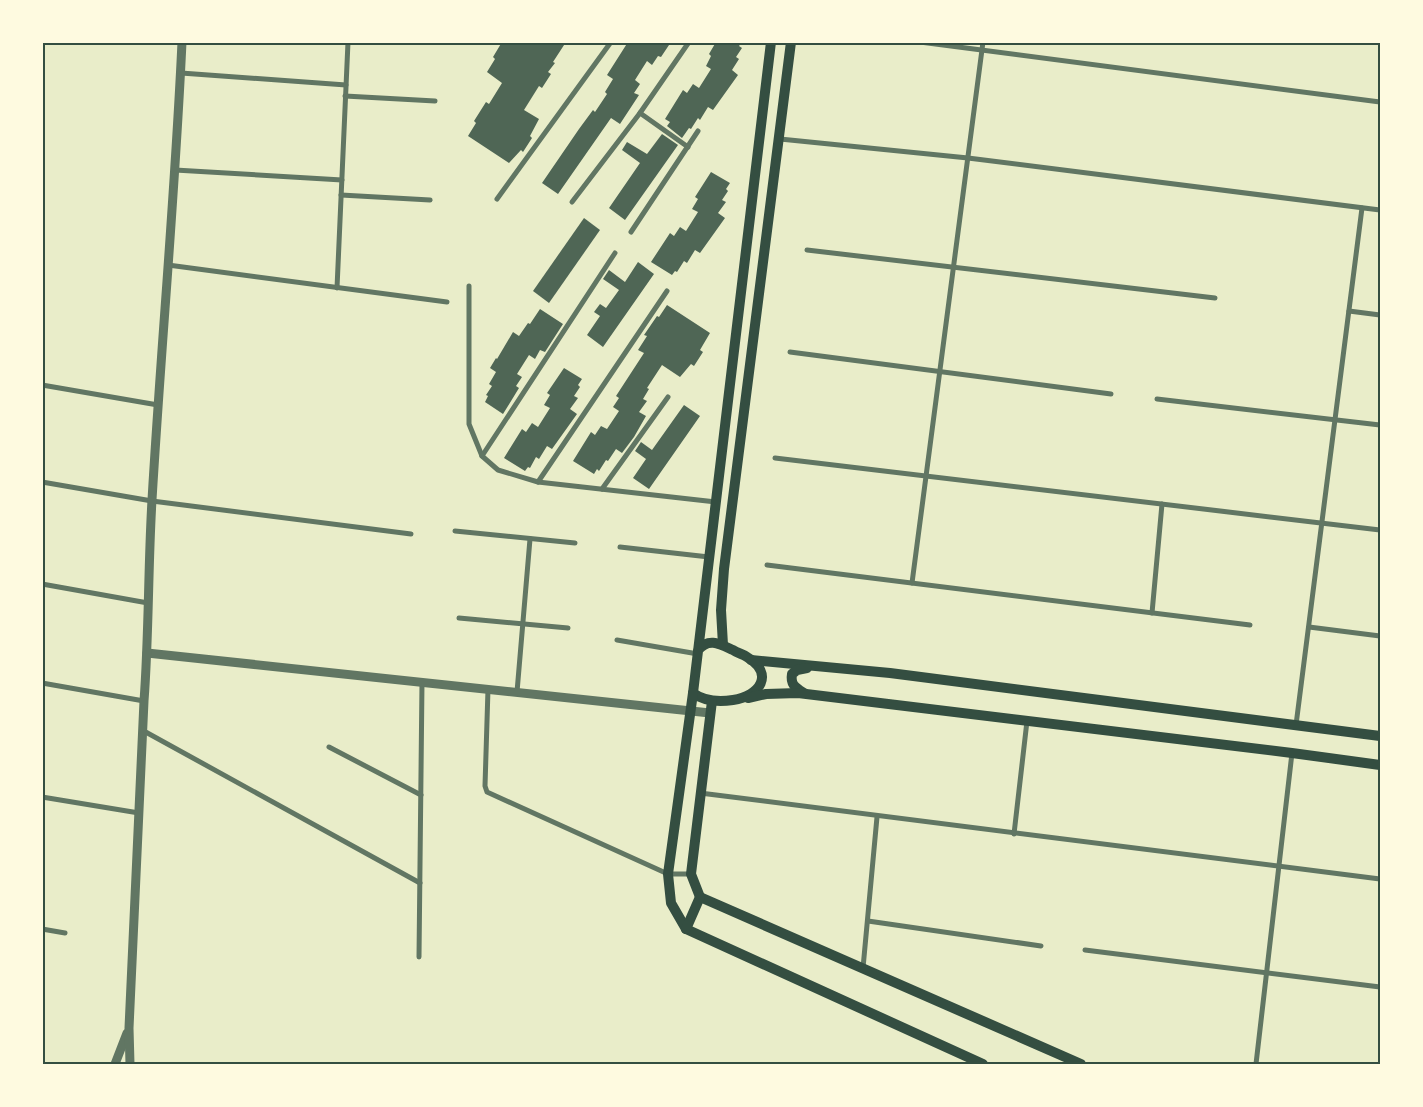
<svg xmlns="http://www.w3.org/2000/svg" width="1423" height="1107" font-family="'Sofia Sans Condensed',sans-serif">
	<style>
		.building { fill: #4f6655 }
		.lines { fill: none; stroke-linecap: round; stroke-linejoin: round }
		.minor { stroke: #617663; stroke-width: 5 }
		.tertiary { stroke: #617663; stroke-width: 9 }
		.secondary { stroke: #344e41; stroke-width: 10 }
		.neatline { fill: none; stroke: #344e41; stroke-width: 2 }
	</style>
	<rect width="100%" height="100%" fill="#e9edc9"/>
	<g class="building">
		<path d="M502 42H566L553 62 555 63 548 72 551 74 542 88 539 86 524 110 539 119 530 136 532 138 523 152 521 150 509 163 468 136 476 123 474 121 486 102 489 104 502 83 487 72 495 59 493 57Z"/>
		<path d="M628 42H671L661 57 658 56 652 65 647 61 635 80 640 84 634 93 639 95 620 124 611 118 558 194 542 183 579 129 593 110 595 112 607 94 605 92 613 79 607 75Z"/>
		<path d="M716 42H742L739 46 742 48 736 57 739 59 732 70 738 75 713 110 708 107 700 120 698 118 691 129 689 128 682 138 667 126 670 122 665 119 683 90 687 93 693 84 699 88 711 69 706 66 711 56 709 54Z"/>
		<path d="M662 134 678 145 625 220 609 208 640 163 622 150 627 142 647 154Z"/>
		<path d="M711 172 730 183 726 189 728 191 722 200 726 202 718 213 725 218 700 253 695 250 687 263 684 261 677 272 675 271 672 275 651 262 670 233 674 236 680 227 686 231 698 212 692 209 698 199 695 197Z"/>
		<path d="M584 218 600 230 549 303 533 291Z"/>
		<path d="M638 262 654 274 603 347 587 335 600 316 594 312 600 304 606 308 619 290 603 279 609 270 625 282Z"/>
		<path d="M667 305 710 333 700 350 703 352 694 366 691 364 680 377 662 365 647 388 649 389 643 399 647 401 639 412 646 416 634 437 622 453 616 449 608 461 606 460 599 471 597 469 594 474 573 461 591 432 595 435 601 426 607 429 619 411 613 407 619 398 616 396 644 353 638 350 647 336 644 335 657 316 659 317Z"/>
		<path d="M540 309 563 324 545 352 540 350 535 359 529 355 517 374 522 377 516 386 519 388 503 414 485 402 488 396 486 395 492 386 489 384 496 372 490 368 496 358 497 359 513 332 519 336 528 323 530 324Z"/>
		<path d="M564 368 582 379 578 385 580 387 574 396 578 398 570 409 577 414 552 449 547 446 539 459 536 457 530 468 528 467 525 471 504 458 522 429 526 432 532 423 538 427 550 408 544 405 550 395 547 393Z"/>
		<path d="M684 405 700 416 649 489 633 478 646 459 635 451 641 442 652 450Z"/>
	</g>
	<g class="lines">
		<g class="minor">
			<path d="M920 42 1380 102"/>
			<path d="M181 73 346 85"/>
			<path d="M345 96 435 101"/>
			<path d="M640 113 688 147"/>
			<path d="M780 139 968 158 1380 210"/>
			<path d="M175 170 342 180"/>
			<path d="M341 195 430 200"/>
			<path d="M497 199 611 42"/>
			<path d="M572 202 640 113 689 42"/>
			<path d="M631 232 698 131"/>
			<path d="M807 250 1215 298"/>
			<path d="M168 265 447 302"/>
			<path d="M469 286V424L482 456 498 470 538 482 716 502"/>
			<path d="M337 288 348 42"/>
			<path d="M1349 311 1380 315"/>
			<path d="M790 352 1111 394"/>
			<path d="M42 385 158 405"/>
			<path d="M1157 399 1380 425"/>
			<path d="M482 456 615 253"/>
			<path d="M775 458 1380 530"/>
			<path d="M42 482 152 501 411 534"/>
			<path d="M538 482 667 291"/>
			<path d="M602 489 668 397"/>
			<path d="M455 531 575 543"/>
			<path d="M620 547 709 557"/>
			<path d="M767 565 1250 625"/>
			<path d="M912 583 983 42"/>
			<path d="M42 584 148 603"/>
			<path d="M1152 613 1162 504"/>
			<path d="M459 618 568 628"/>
			<path d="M1309 627 1380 636"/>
			<path d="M617 640 698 654"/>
			<path d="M42 683 144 701"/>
			<path d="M488 689 485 786 487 792 668 874H691"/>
			<path d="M517 692 530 539"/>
			<path d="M1296 725 1362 208"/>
			<path d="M142 730 420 883"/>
			<path d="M329 747 421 795"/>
			<path d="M700 793 1380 879"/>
			<path d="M42 797 139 813"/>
			<path d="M1014 834 1027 721"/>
			<path d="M868 921 1041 946"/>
			<path d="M42 929 65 933"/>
			<path d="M1085 950 1380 987"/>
			<path d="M419 957 422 682"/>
			<path d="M863 968 877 817"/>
			<path d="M1256 1064 1292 753"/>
		</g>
		<g class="tertiary">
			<path d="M147 653 710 713"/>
			<path d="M115 1064 127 1033"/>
			<path d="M130 1064 129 1028 144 701C149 634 148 567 152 500 161 347 175 195 182 42"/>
		</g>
		<g class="secondary">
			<path d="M723 645 721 610 724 569 791 42"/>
			<path d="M698 650C709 637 720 644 733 650 737 653 743 654 747 657 775 674 760 696 733 700 719 702 705 702 693 693L771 42"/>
			<path d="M751 660 890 673 1380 736"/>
			<path d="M804 693C796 688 790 685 792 674L797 670 807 668"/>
			<path d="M748 698 766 694 798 693 1292 753 1380 765"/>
			<path d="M700 897 1081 1064"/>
			<path d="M700 897 691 874 712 701"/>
			<path d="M686 929 983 1064"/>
			<path d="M686 929 671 903 668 874 693 693"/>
			<path d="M686 929 700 897"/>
		</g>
	</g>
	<rect width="1423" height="1107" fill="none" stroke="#fefae0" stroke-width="88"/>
	<rect x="44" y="44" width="1335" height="1019" class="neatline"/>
</svg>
